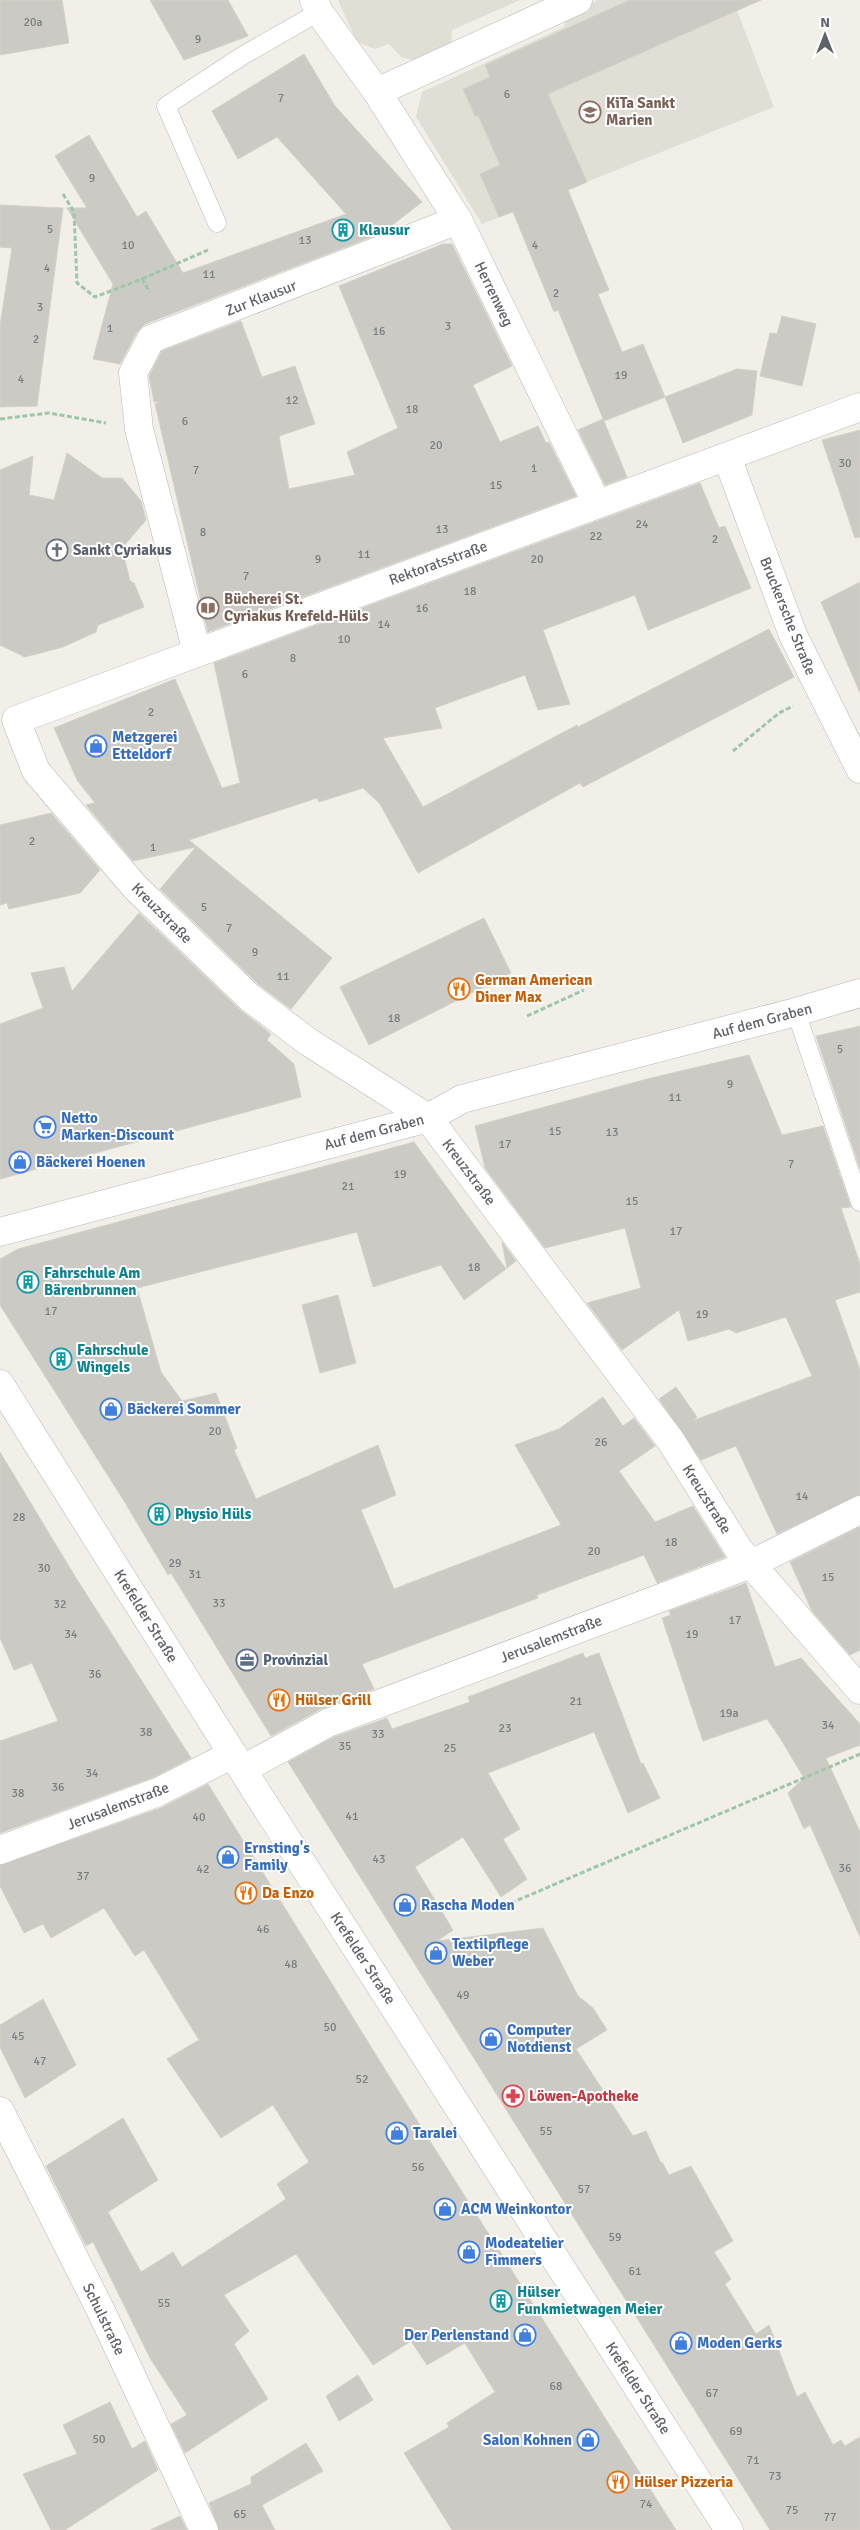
<svg xmlns="http://www.w3.org/2000/svg" width="860" height="2530" font-family="Signika,sans-serif">
	<style>
		.education { fill: #e1ded6 }
		.building { fill: #cccac5; stroke: #d6d1c6 }
		.lines { fill: none; stroke-linecap: round; stroke-linejoin: round }
		.service-casing { stroke: #b5b8bc; stroke-width: 19 }
		.minor-casing { stroke: #b5b8bc; stroke-width: 29 }
		.tertiary-casing { stroke: #b5b8bc; stroke-width: 29 }
		.path { stroke: #9cc7a9; stroke-width: 3; stroke-dasharray: 5 2.5; stroke-linecap: butt }
		.service { stroke: #fff; stroke-width: 18 }
		.minor { stroke: #fff; stroke-width: 28 }
		.tertiary { stroke: #fff; stroke-width: 28 }
		.labels { text-anchor: middle; dominant-baseline: central; stroke-width: 4; stroke-linejoin: round; paint-order: stroke }
		.number-label { font-size: 12px; fill: #7a7d7f }
		.education-label { font-size: 15px; font-weight: bold; fill: #785e54; stroke: #fff; text-anchor: start }
		.culture-label { font-size: 15px; font-weight: bold; fill: #0d838f; stroke: #fff; text-anchor: start }
		.street-label { font-size: 15px; fill: #5f6368; stroke: #fff }
		.worship-label { font-size: 15px; font-weight: bold; fill: #5b616d; stroke: #fff; text-anchor: start }
		.shop-label { font-size: 15px; font-weight: bold; fill: #366cbe; stroke: #fff; text-anchor: start }
		.food-label { font-size: 15px; font-weight: bold; fill: #c56008; stroke: #fff; text-anchor: start }
		.service-label { font-size: 15px; font-weight: bold; fill: #4e5e75; stroke: #fff; text-anchor: start }
		.health-label { font-size: 15px; font-weight: bold; fill: #be3a42; stroke: #fff; text-anchor: start }
	</style>
	<rect width="100%" height="100%" fill="#f1efe8"/>
	<g class="education">
		<path d="M338 0H520L452 30 451 43 413 60 401 57 389 44 375 49 357 42Z"/>
		<path d="M598 0H733L774 107 482 224 416 117 422 92 564 27 567 14Z"/>
	</g>
	<g class="building">
		<path d="M0 0H62L69 43 0 55Z"/>
		<path d="M150 0H228L248 36 184 60Z"/>
		<path d="M630 0H761L548 94 587 182 568 190 609 290 598 294 622 352 643 344 665 397 604 421 558 310 554 312 513 212 499 217 480 174 500 165 478 115 475 116 463 89 490 77 485 65Z"/>
		<path d="M304 54 335 106 422 202 382 233 145 324 137 332 120 364 93 359 113 284 67 208H87L55 156 89 135 137 217 146 211 183 273 346 214 277 137 238 159 212 111Z"/>
		<path d="M0 205 63 208 37 406 0 407V326L12 248 0 247Z"/>
		<path d="M443 244H452L512 366 473 385 500 442 538 426 546 443 549 442 576 496 208 632 155 404 160 402H154L150 381 149 376 162 351 241 321 262 377 295 366 315 424 279 436 289 489 355 475 347 452 398 428 339 286Z"/>
		<path d="M782 316 816 324 802 386 760 376 770 333 777 334Z"/>
		<path d="M737 369 757 371 752 415 683 443 665 397Z"/>
		<path d="M603 419 627 477 605 485 578 430Z"/>
		<path d="M860 430V537L855 538 822 440Z"/>
		<path d="M67 453 102 478H122L141 501 146 520 122 548 130 581 134 583 144 607 98 625 96 632 63 647 25 657 0 645V470L33 456 29 495 54 500Z"/>
		<path d="M700 483 719 528 725 526 751 588 648 630 635 595 543 630 570 704 538 710 525 675 435 708 442 728 383 738 423 807 577 725 578 727 769 629 794 677 583 787 580 783 418 873 380 804 363 788 319 802 317 798 189 840 332 958 291 1009 259 985 160 889 196 847 133 861 86 805 95 803 77 780 54 728 175 679 222 788 240 783 214 663Z"/>
		<path d="M860 582V693L821 602Z"/>
		<path d="M51 813 100 870 80 893 9 909 7 903 0 905V825Z"/>
		<path d="M139 913 238 1008 271 1034 267 1040 294 1064 301 1097 0 1179V1024L43 1008 31 973 64 967 72 991Z"/>
		<path d="M484 918 511 973 369 1045 340 987Z"/>
		<path d="M860 1026V1169L816 1036Z"/>
		<path d="M749 1055 782 1135 823 1126 851 1207 841 1208 860 1264V1292L835 1300 860 1370V1495L777 1534 736 1446 701 1460 659 1399 676 1387 697 1417 692 1421 812 1376 786 1317 736 1333 729 1329 688 1341 679 1310 622 1350 587 1303 641 1288 625 1228 545 1248 485 1168 475 1126 647 1079Z"/>
		<path d="M414 1142 506 1269 464 1300 441 1265 373 1287 357 1232 137 1288 161 1372 182 1401 216 1393 237 1448 234 1450 256 1499 378 1445 396 1495 361 1510 394 1589 561 1525 515 1445 559 1429 603 1397 623 1426 634 1418 655 1446 619 1471 655 1522 693 1506 725 1557 657 1583 644 1555 537 1595 538 1598 362 1664 374 1689 321 1709 271 1736 171 1573 168 1575 124 1501 0 1305V1259L18 1249Z"/>
		<path d="M502 1242 516 1261 507 1268Z"/>
		<path d="M338 1295 356 1363 320 1373 302 1305Z"/>
		<path d="M0 1452 76 1578 191 1758 152 1778 0 1833V1741L58 1721 32 1663 14 1670 0 1638Z"/>
		<path d="M860 1527V1650L850 1655 812 1611 790 1562Z"/>
		<path d="M746 1583 775 1667 801 1658 860 1724V1745L826 1758 860 1832V1937L810 1825 804 1829 788 1793 804 1778 780 1738 767 1719 703 1741 662 1618 671 1615 669 1611Z"/>
		<path d="M583 1653 585 1658 599 1653 641 1764 643 1763 660 1798 628 1813 594 1732 488 1773 520 1829 503 1839 527 1879 501 1897 463 1837 415 1867 453 1930 437 1941 543 1928 578 1996 593 2008 607 2030 576 2049 633 2136 646 2131 661 2163 662 2162 669 2175 691 2166 733 2241 714 2252 731 2279 725 2284 756 2334 769 2325 797 2397 805 2392 833 2445 841 2440 845 2446 860 2437V2530H770L288 1762 334 1737 387 1718 392 1729 470 1702 468 1697Z"/>
		<path d="M208 1784 404 2100 676 2530H452L404 2453 449 2427 447 2423 495 2392 465 2343 427 2365 411 2341 373 2365 296 2254 224 2295 249 2331 234 2344 268 2399 185 2453 171 2424 187 2415 150 2358 93 2242 86 2246 46 2166 123 2118 158 2180 108 2212 141 2272 173 2252 182 2267 286 2199 277 2184 309 2162 273 2105 221 2138 167 2059 199 2040 144 1950 135 1956 104 1908 51 1938 43 1924 24 1933 0 1886V1865L163 1807Z"/>
		<path d="M43 1999 76 2065 25 2098 0 2047V2025Z"/>
		<path d="M358 2375 373 2400 339 2421 326 2396Z"/>
		<path d="M110 2402 132 2449 145 2441 158 2470 65 2530H51L23 2474 77 2454 63 2425Z"/>
		<path d="M306 2443 323 2471 262 2505 275 2530H219L209 2503 251 2484V2477Z"/>
		<path d="M180 2516 187 2530H150Z"/>
	</g>
	<g class="lines">
		<g class="service-casing">
			<g id="service">
				<path d="M217 223 166 106 242 56 319 12"/>
				<path d="M796 1012 860 1202"/>
			</g>
		</g>
		<g class="minor-casing">
			<g id="minor">
				<path d="M314 0 319 12 377 92 458 220 597 504"/>
				<path d="M377 92 578 0"/>
				<path d="M860 407 16 720 36 771 135 887 249 997 307 1041 428 1118 671 1441 739 1550 860 1690"/>
				<path d="M727 457 793 635 860 769"/>
				<path d="M197 652 139 429 133 373 151 339 458 220"/>
				<path d="M0 1232 428 1118 462 1099 796 1012 860 993"/>
				<path d="M243 1769 328 1723 751 1564 860 1510"/>
				<path d="M0 1850 158 1792 233 1754"/>
			</g>
		</g>
		<g class="tertiary-casing">
			<g id="tertiary">
				<path d="M0 1384 259 1796 729 2530"/>
				<path d="M0 2111 100 2309 204 2530"/>
			</g>
		</g>
		<g class="path">
			<path d="M63 194 74 212 77 283 95 297 142 279 150 292"/>
			<path d="M142 279 208 250"/>
			<path d="M0 419 49 413 106 423"/>
			<path d="M733 751 779 713 793 706"/>
			<path d="M527 1016 584 990"/>
			<path d="M504 1906 860 1754"/>
		</g>
		<use href="#service" class="service"/>
		<use href="#minor" class="minor"/>
		<use href="#tertiary" class="tertiary"/>
	</g>
	<defs>
		<g id="school-ring" transform="scale(1.125)"><circle r="9.5" fill="#fff" stroke="#8d6e63" stroke-width="1.5"/><path d="M0-5L7-2L0 1L-7-2ZM-4 1L0 2.5L4 1V4Q0 6-4 4Z" fill="#8d6e63"/></g>
		<g id="building-ring" transform="scale(1.125)"><circle r="9.5" fill="#fff" stroke="#0f9aa8" stroke-width="1.5"/><path d="M-4-6H4V6H1V3H-1V6H-4ZM-2.5-4.3h1.7v1.8h-1.7ZM.8-4.3h1.7v1.8H.8ZM-2.5-1h1.7V.8h-1.7ZM.8-1h1.7V.8H.8Z" fill="#0f9aa8"/></g>
		<g id="church-ring" transform="scale(1.125)"><circle r="9.5" fill="#fff" stroke="#6b7280" stroke-width="1.5"/><path d="M-1.2-6h2.4v3.5h3.3v2.4h-3.3V6h-2.4V-.1h-3.3v-2.4h3.3Z" fill="#6b7280"/></g>
		<g id="library-ring" transform="scale(1.125)"><circle r="9.5" fill="#fff" stroke="#8d6e63" stroke-width="1.5"/><path d="M-6-4Q-3-5.5-.7-3.5V5Q-3 3-6 4ZM6-4Q3-5.5 .7-3.5V5Q3 3 6 4Z" fill="#8d6e63"/></g>
		<g id="shop-ring" transform="scale(1.125)"><circle r="9.5" fill="#fff" stroke="#3f7fe0" stroke-width="1.5"/><path d="M-5-2.5h2.3a2.7 3.5 0 0 1 5.4 0H5L5.5 6h-11ZM-1.5-2.5h3a1.5 2.3 0 0 0-3 0Z" fill="#3f7fe0"/></g>
		<g id="restaurant-ring" transform="scale(1.125)"><circle r="9.5" fill="#fff" stroke="#e8710a" stroke-width="1.5"/><path d="M-5-6h1v4h1v-4h1v4h1v-4h1v5L-1.5 .5V6h-2V.5L-5-1ZM5-6V6H3V1.5H1.5Q1.5-4 5-6Z" fill="#e8710a"/></g>
		<g id="supermarket-ring" transform="scale(1.125)"><circle r="9.5" fill="#fff" stroke="#3f7fe0" stroke-width="1.5"/><path d="M-6-5.5h2.5l.6 2H6L4.5 2H-2.5L-4.4-4H-6ZM-1.5 3.2a1.3 1.3 0 1 0 .1 0ZM3 3.2a1.3 1.3 0 1 0 .1 0Z" fill="#3f7fe0"/></g>
		<g id="office-ring" transform="scale(1.125)"><circle r="9.5" fill="#fff" stroke="#5c6f8a" stroke-width="1.5"/><path d="M-6-3h4V-5.5h4V-3h4V5H-6ZM-1-4.5V-3h2v-1.5ZM-6 0V1H6V0Z" fill="#5c6f8a"/></g>
		<g id="pharmacy-ring" transform="scale(1.125)"><circle r="9.5" fill="#fff" stroke="#e0444e" stroke-width="1.5"/><path d="M-2-6h4v4h4v4h-4v4h-4v-4h-4v-4h4Z" fill="#e0444e"/></g>
	</defs>
	<g fill-rule="evenodd">
		<use href="#school-ring" x="590" y="112"/>
		<use href="#building-ring" x="343" y="230"/>
		<use href="#church-ring" x="57" y="550"/>
		<use href="#library-ring" x="208" y="608"/>
		<use href="#shop-ring" x="96" y="746"/>
		<use href="#restaurant-ring" x="459" y="989"/>
		<use href="#supermarket-ring" x="45" y="1127"/>
		<use href="#shop-ring" x="20" y="1162"/>
		<use href="#building-ring" x="28" y="1282"/>
		<use href="#building-ring" x="61" y="1359"/>
		<use href="#shop-ring" x="111" y="1409"/>
		<use href="#building-ring" x="159" y="1514"/>
		<use href="#office-ring" x="247" y="1660"/>
		<use href="#restaurant-ring" x="279" y="1700"/>
		<use href="#shop-ring" x="228" y="1857"/>
		<use href="#restaurant-ring" x="246" y="1893"/>
		<use href="#shop-ring" x="405" y="1905"/>
		<use href="#shop-ring" x="436" y="1953"/>
		<use href="#shop-ring" x="491" y="2039"/>
		<use href="#pharmacy-ring" x="513" y="2096"/>
		<use href="#shop-ring" x="397" y="2133"/>
		<use href="#shop-ring" x="445" y="2209"/>
		<use href="#shop-ring" x="469" y="2252"/>
		<use href="#building-ring" x="501" y="2301"/>
		<use href="#shop-ring" x="525" y="2335"/>
		<use href="#shop-ring" x="681" y="2343"/>
		<use href="#shop-ring" x="588" y="2440"/>
		<use href="#restaurant-ring" x="618" y="2482"/>
	</g>
	<g class="labels">
		<g class="number-label">
			<text x="33" y="22">20a</text>
			<text x="198" y="39">9</text>
			<text x="507" y="94">6</text>
			<text x="281" y="98">7</text>
			<text x="92" y="178">9</text>
			<text x="50" y="229">5</text>
			<text x="305" y="240">13</text>
			<text x="128" y="245">10</text>
			<text x="535" y="245">4</text>
			<text x="47" y="268">4</text>
			<text x="209" y="274">11</text>
			<text x="556" y="293">2</text>
			<text x="40" y="307">3</text>
			<text x="448" y="326">3</text>
			<text x="110" y="328">1</text>
			<text x="379" y="331">16</text>
			<text x="36" y="339">2</text>
			<text x="621" y="375">19</text>
			<text x="21" y="379">4</text>
			<text x="292" y="400">12</text>
			<text x="412" y="409">18</text>
			<text x="185" y="421">6</text>
			<text x="436" y="445">20</text>
			<text x="845" y="463">30</text>
			<text x="534" y="468">1</text>
			<text x="196" y="470">7</text>
			<text x="496" y="485">15</text>
			<text x="642" y="524">24</text>
			<text x="442" y="529">13</text>
			<text x="203" y="532">8</text>
			<text x="596" y="536">22</text>
			<text x="715" y="539">2</text>
			<text x="364" y="554">11</text>
			<text x="318" y="559">9</text>
			<text x="537" y="559">20</text>
			<text x="246" y="576">7</text>
			<text x="470" y="591">18</text>
			<text x="422" y="608">16</text>
			<text x="384" y="624">14</text>
			<text x="344" y="639">10</text>
			<text x="293" y="658">8</text>
			<text x="245" y="674">6</text>
			<text x="151" y="712">2</text>
			<text x="32" y="841">2</text>
			<text x="153" y="847">1</text>
			<text x="204" y="907">5</text>
			<text x="229" y="928">7</text>
			<text x="255" y="952">9</text>
			<text x="283" y="976">11</text>
			<text x="394" y="1018">18</text>
			<text x="840" y="1049">5</text>
			<text x="730" y="1084">9</text>
			<text x="675" y="1097">11</text>
			<text x="555" y="1131">15</text>
			<text x="612" y="1132">13</text>
			<text x="505" y="1144">17</text>
			<text x="791" y="1164">7</text>
			<text x="400" y="1174">19</text>
			<text x="348" y="1186">21</text>
			<text x="632" y="1201">15</text>
			<text x="676" y="1231">17</text>
			<text x="474" y="1267">18</text>
			<text x="51" y="1311">17</text>
			<text x="702" y="1314">19</text>
			<text x="215" y="1431">20</text>
			<text x="601" y="1442">26</text>
			<text x="802" y="1496">14</text>
			<text x="19" y="1517">28</text>
			<text x="671" y="1542">18</text>
			<text x="594" y="1551">20</text>
			<text x="175" y="1563">29</text>
			<text x="44" y="1568">30</text>
			<text x="195" y="1574">31</text>
			<text x="828" y="1577">15</text>
			<text x="219" y="1603">33</text>
			<text x="60" y="1604">32</text>
			<text x="735" y="1620">17</text>
			<text x="71" y="1634">34</text>
			<text x="692" y="1634">19</text>
			<text x="95" y="1674">36</text>
			<text x="576" y="1701">21</text>
			<text x="729" y="1713">19a</text>
			<text x="828" y="1725">34</text>
			<text x="505" y="1728">23</text>
			<text x="146" y="1732">38</text>
			<text x="378" y="1734">33</text>
			<text x="345" y="1746">35</text>
			<text x="450" y="1748">25</text>
			<text x="92" y="1773">34</text>
			<text x="58" y="1787">36</text>
			<text x="18" y="1793">38</text>
			<text x="352" y="1816">41</text>
			<text x="199" y="1817">40</text>
			<text x="379" y="1859">43</text>
			<text x="845" y="1868">36</text>
			<text x="203" y="1869">42</text>
			<text x="83" y="1876">37</text>
			<text x="263" y="1929">46</text>
			<text x="291" y="1964">48</text>
			<text x="463" y="1995">49</text>
			<text x="330" y="2027">50</text>
			<text x="18" y="2036">45</text>
			<text x="40" y="2061">47</text>
			<text x="362" y="2079">52</text>
			<text x="546" y="2131">55</text>
			<text x="418" y="2167">56</text>
			<text x="584" y="2189">57</text>
			<text x="615" y="2237">59</text>
			<text x="635" y="2271">61</text>
			<text x="164" y="2303">55</text>
			<text x="556" y="2386">68</text>
			<text x="712" y="2393">67</text>
			<text x="736" y="2431">69</text>
			<text x="99" y="2439">50</text>
			<text x="753" y="2460">71</text>
			<text x="775" y="2476">73</text>
			<text x="646" y="2504">74</text>
			<text x="792" y="2510">75</text>
			<text x="240" y="2514">65</text>
			<text x="830" y="2517">77</text>
		</g>
		<g class="education-label">
			<text x="606" y="103">KiTa Sankt<tspan x="606" dy="17">Marien</tspan></text>
			<text x="224" y="599">Bücherei St.<tspan x="224" dy="17">Cyriakus Krefeld-Hüls</tspan></text>
		</g>
		<g class="culture-label">
			<text x="359" y="230">Klausur</text>
			<text x="44" y="1273">Fahrschule Am<tspan x="44" dy="17">Bärenbrunnen</tspan></text>
			<text x="77" y="1350">Fahrschule<tspan x="77" dy="17">Wingels</tspan></text>
			<text x="175" y="1514">Physio Hüls</text>
			<text x="517" y="2292">Hülser<tspan x="517" dy="17">Funkmietwagen Meier</tspan></text>
		</g>
		<g class="street-label">
			<text transform="translate(494 294) rotate(64)">Herrenweg</text>
			<text transform="translate(261 298) rotate(-21)">Zur Klausur</text>
			<text transform="translate(438 563) rotate(-20)">Rektoratsstraße</text>
			<text transform="translate(788 616) rotate(68)">Bruckersche Straße</text>
			<text transform="translate(162 913) rotate(45)">Kreuzstraße</text>
			<text transform="translate(762 1021) rotate(-15)">Auf dem Graben</text>
			<text transform="translate(374 1132) rotate(-15)">Auf dem Graben</text>
			<text transform="translate(469 1172) rotate(53)">Kreuzstraße</text>
			<text transform="translate(707 1499) rotate(58)">Kreuzstraße</text>
			<text transform="translate(146 1616) rotate(58)">Krefelder Straße</text>
			<text transform="translate(551 1639) rotate(-21)">Jerusalemstraße</text>
			<text transform="translate(118 1806) rotate(-21)">Jerusalemstraße</text>
			<text transform="translate(363 1958) rotate(57)">Krefelder Straße</text>
			<text transform="translate(104 2319) rotate(64)">Schulstraße</text>
			<text transform="translate(638 2388) rotate(57)">Krefelder Straße</text>
		</g>
		<g class="worship-label">
			<text x="73" y="550">Sankt Cyriakus</text>
		</g>
		<g class="shop-label">
			<text x="112" y="737">Metzgerei<tspan x="112" dy="17">Etteldorf</tspan></text>
			<text x="61" y="1118">Netto<tspan x="61" dy="17">Marken-Discount</tspan></text>
			<text x="36" y="1162">Bäckerei Hoenen</text>
			<text x="127" y="1409">Bäckerei Sommer</text>
			<text x="244" y="1848">Ernsting's<tspan x="244" dy="17">Family</tspan></text>
			<text x="421" y="1905">Rascha Moden</text>
			<text x="452" y="1944">Textilpflege<tspan x="452" dy="17">Weber</tspan></text>
			<text x="507" y="2030">Computer<tspan x="507" dy="17">Notdienst</tspan></text>
			<text x="413" y="2133">Taralei</text>
			<text x="461" y="2209">ACM Weinkontor</text>
			<text x="485" y="2243">Modeatelier<tspan x="485" dy="17">Fimmers</tspan></text>
			<text x="509" y="2335" text-anchor="end">Der Perlenstand</text>
			<text x="697" y="2343">Moden Gerks</text>
			<text x="572" y="2440" text-anchor="end">Salon Kohnen</text>
		</g>
		<g class="food-label">
			<text x="475" y="980">German American<tspan x="475" dy="17">Diner Max</tspan></text>
			<text x="295" y="1700">Hülser Grill</text>
			<text x="262" y="1893">Da Enzo</text>
			<text x="634" y="2482">Hülser Pizzeria</text>
		</g>
		<g class="service-label">
			<text x="263" y="1660">Provinzial</text>
		</g>
		<g class="health-label">
			<text x="529" y="2096">Löwen-Apotheke</text>
		</g>
	</g>
	<g transform="translate(825 35)" stroke="#ffffff" stroke-width="4" paint-order="stroke">
	<path d="M0-4L9 19L0 12L-9 19Z" fill="#5f6368"/>
	<text y="-8" font-size="14" font-weight="bold" text-anchor="middle" fill="#5f6368">N</text>
	</g>
</svg>
